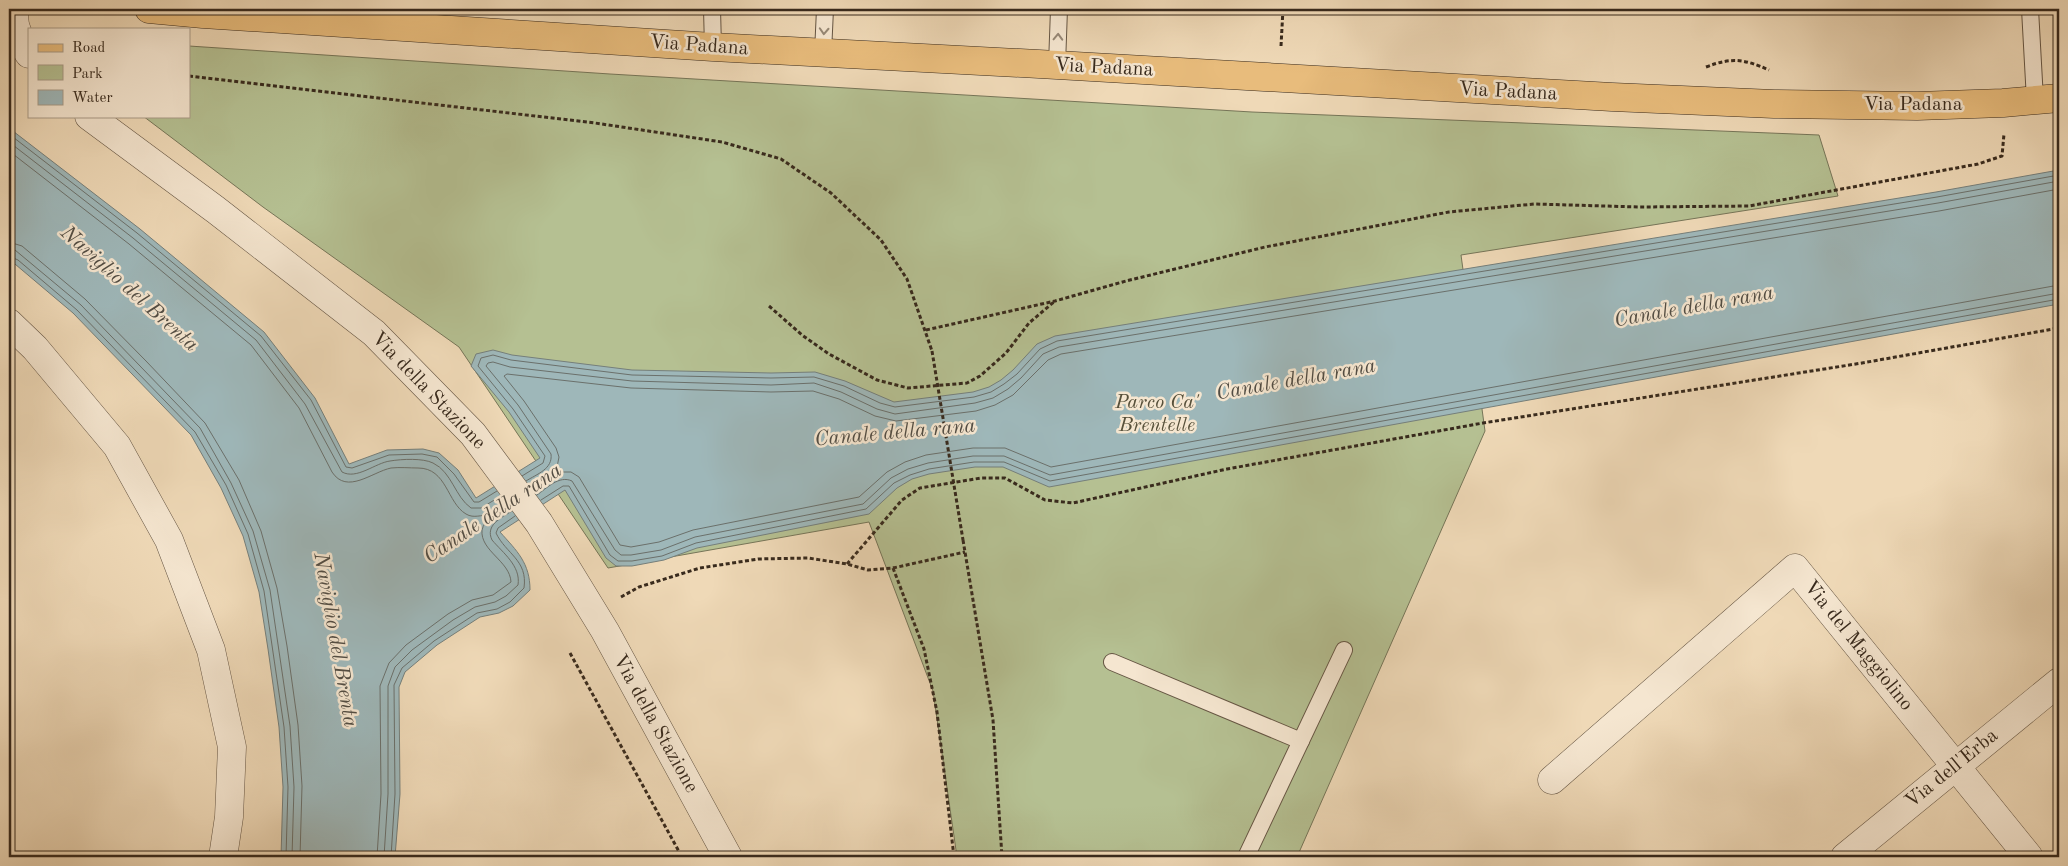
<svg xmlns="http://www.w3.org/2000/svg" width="2068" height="866" font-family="'Old Standard TT',serif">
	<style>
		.park { fill: #b5c092; stroke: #767558 }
		.water { fill: #9eb7b9; stroke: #757f7b }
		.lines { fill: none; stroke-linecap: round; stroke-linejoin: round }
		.shore { stroke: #6b706b; stroke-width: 1 }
		.service-casing { stroke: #665644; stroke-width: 18 }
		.minor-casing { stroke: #665644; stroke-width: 29 }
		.tertiary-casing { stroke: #665644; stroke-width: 29 }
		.primary-casing { stroke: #382a1d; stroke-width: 29 }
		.path { stroke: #382a1d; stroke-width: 3; stroke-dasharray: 4 2.5; stroke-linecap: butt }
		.service { stroke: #f5e6d0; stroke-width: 16 }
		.minor { stroke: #f5e6d0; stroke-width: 28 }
		.tertiary { stroke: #f5e6d0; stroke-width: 28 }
		.primary { stroke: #e8bc7c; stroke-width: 28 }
		.path-bridge { stroke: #382a1d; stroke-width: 3; stroke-dasharray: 4 2.5; stroke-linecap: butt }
		.oneway { stroke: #968876 }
		.labels { text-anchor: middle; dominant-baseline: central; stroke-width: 5; stroke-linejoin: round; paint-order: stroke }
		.street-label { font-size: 20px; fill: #382a1d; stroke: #f5e6d0 }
		.park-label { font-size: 20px; font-style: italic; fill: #57503a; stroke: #f5e6d0 }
		.water-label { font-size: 21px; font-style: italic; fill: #524d44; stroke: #f5e6d0 }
	</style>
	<rect width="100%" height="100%" fill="#efd9b7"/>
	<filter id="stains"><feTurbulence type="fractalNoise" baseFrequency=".004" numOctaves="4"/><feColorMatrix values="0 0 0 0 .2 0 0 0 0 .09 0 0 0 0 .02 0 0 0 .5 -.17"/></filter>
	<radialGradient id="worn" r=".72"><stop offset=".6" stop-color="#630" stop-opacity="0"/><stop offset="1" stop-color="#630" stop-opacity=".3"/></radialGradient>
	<path class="park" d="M189 46 610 74 1252 112 1819 135 1838 196 1461 255 1485 431 1297 857H957L933 691 869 522 608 568 459 347 263 207 143 116H189Z"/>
	<path class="water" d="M9 128 140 229 264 332 315 398 349 464 387 450 423 449 439 453 458 470 476 498 540 458 509 412 471 366 476 354 493 350 512 355 632 370 771 373 815 372 845 381 894 402 973 392 989 387 1001 380 1013 370 1037 344 1055 336 1936 192 2059 170V304L1049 487 1003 467H975L929 474 912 479 897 488 869 514 697 548 664 560 632 566H616L606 558 565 490 500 532C517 551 530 563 530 590L513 606 499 613 480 617 437 645 405 672 399 687 400 794 395 857H281L283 787 279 727 268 649 259 592 243 536 221 488 191 435 73 313 9 259Z"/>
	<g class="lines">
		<g class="shore">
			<path d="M9 134 137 233 261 336 311 400 346 467 352 468 389 455 422 454 437 457 454 474 474 502H479L497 491"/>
			<path d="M9 142 133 238 256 340 305 404 342 472C357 480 375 463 390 461 402 459 423 458 433 463 452 472 455 497 471 508H481L501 496"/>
			<path d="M9 151 129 244 251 345 299 408 332 472C347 495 372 472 391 468 400 467 410 468 418 468 447 468 447 503 466 514 474 519 482 514 488 516 487 521 483 525 482 530 480 551 510 561 511 582L493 595 472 600 448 614 406 645 389 663 380 686 381 794 377 857"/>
			<path d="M2059 189 1939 211 1061 354 1048 360 1013 395 995 405 976 411 896 421 875 416 839 399 813 391 771 392 631 388 507 374 504 376 524 401 556 448 559 457 556 472H571L579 477 620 545 631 547 659 542 693 530 859 497 887 472 905 462 926 455 973 448H1005L1051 467 2059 285"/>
			<path d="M9 242 22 246 85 299 146 361 205 423 239 480 261 531 277 588 287 646 298 725 302 786 300 857"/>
			<path d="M9 249 15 250 81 305 200 428 231 483 253 531 270 590 290 726 294 787 292 857"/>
			<path d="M9 256 18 260 77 310 195 432 226 485 248 534 264 591 284 727 288 787 286 857"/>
			<path d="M522 476 543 463 545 456 513 409 478 366 481 358 493 355 511 360 632 375 771 378 814 377 844 386 880 403 895 407 974 397 991 392 1004 384 1017 374 1040 349 1057 341 1937 197 2059 175"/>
			<path d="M526 481C537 474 553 469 551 454L518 405 486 366 488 363 493 362 510 367 632 381 771 385 814 383 841 392 877 409 895 414 975 403 993 398 1008 389 1021 378 1043 354 1059 347 1938 203 2059 181"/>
			<path d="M537 495C547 488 559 475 572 481L615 550 621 555H631L661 550 695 537 863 504 891 478 908 469 928 463 973 456H1004L1050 475 2059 293"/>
			<path d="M541 500 563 486H569L610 555 618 561H632L662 556 696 543 866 509 894 483 910 475 929 469 974 462H1004L1050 481 2059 299"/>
			<path d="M384 857 388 794V686L395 667 412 650 453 620 475 607 495 602 506 596 518 585C521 566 503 553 492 540 485 525 501 518 512 511"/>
			<path d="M391 857 395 794 394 685 402 668 434 641 477 613 497 609 510 602 524 588C528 560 506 554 496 533L498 528 515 516"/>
		</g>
		<g class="service-casing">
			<g id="service">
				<path d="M712 9 713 47"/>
				<path d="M2030 9 2035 100"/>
				<path d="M823 53 825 9"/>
				<path d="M1057 65 1059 9"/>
				<path d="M1112 662 1301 741"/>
				<path d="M1246 857 1344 650"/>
			</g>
		</g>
		<g class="minor-casing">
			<g id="minor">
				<path d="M9 323 35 348 117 446 169 540 211 650 232 747 229 817 223 857"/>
				<path d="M1552 780 1795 568 2029 857"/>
				<path d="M1845 857 2059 682"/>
			</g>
		</g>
		<g class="tertiary-casing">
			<g id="tertiary">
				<path d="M15 9C11 25 21 41 29 54"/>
				<path d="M89 116 216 210 374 333 473 434 539 523 605 631 728 857"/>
			</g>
		</g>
		<g class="primary-casing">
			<path id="primary" d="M149 9 203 14 713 47 1057 65 1612 97 1774 104 1917 106 2003 103 2059 98"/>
		</g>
		<g class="path">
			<path d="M1281 46 1283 9"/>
			<path d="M1706 67C1732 57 1744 59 1769 70"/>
			<path d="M189 76 595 123 722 142 781 159 831 193 881 240 907 279 932 351"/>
			<path d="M769 306 802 335 829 354 877 380 908 388 967 383 980 376 1006 353 1029 323 1055 301"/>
			<path d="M926 330 1055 301 1126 281 1265 247 1449 212 1534 204 1640 207 1749 206 1978 164 2002 156 2004 134"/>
			<path d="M963 540 993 720 1002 857"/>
			<path d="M847 564 902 500 920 488 981 478H1005L1045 500 1073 503 1227 469 1483 423 1862 363 2059 328"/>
			<path d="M893 568 965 552"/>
			<path d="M621 597 639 587 700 568 758 559 808 558 847 564 868 570 893 568 924 649 937 712 954 857"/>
			<path d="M570 653 682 857"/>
		</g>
		<use href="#service" class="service"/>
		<use href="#minor" class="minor"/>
		<use href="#tertiary" class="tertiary"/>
		<use href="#primary" class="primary"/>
		<path class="path-bridge" d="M932 351 963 540"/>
	</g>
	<defs><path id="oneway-chevron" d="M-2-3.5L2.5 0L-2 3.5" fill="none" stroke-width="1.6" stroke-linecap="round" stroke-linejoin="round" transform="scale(1.25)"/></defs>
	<g class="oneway">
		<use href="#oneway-chevron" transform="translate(824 31) rotate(93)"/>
		<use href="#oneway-chevron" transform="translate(1058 37) rotate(-88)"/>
	</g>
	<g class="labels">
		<g class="street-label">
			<text transform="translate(699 46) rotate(4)">Via Padana</text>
			<text transform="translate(1104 68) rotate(3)">Via Padana</text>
			<text transform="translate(1508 92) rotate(3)">Via Padana</text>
			<text x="1913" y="105">Via Padana</text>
			<text transform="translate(428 391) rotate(46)">Via della Stazione</text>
			<text transform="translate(1858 646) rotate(51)">Via del Maggiolino</text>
			<text transform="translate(655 724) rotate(61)">Via della Stazione</text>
			<text transform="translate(1952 769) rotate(-39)">Via dell'Erba</text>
		</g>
		<g class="park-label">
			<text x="1157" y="403">Parco Ca'<tspan x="1157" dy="23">Brentelle</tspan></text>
		</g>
		<g class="water-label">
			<text transform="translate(129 289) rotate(42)">Naviglio del Brenta</text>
			<text transform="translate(1694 307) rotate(-10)">Canale della rana</text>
			<text transform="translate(1296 380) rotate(-10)">Canale della rana</text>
			<text transform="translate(895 433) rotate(-5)">Canale della rana</text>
			<text transform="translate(493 514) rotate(-34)">Canale della rana</text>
			<text transform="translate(335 640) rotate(80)">Naviglio del Brenta</text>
		</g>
	</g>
	<rect width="2068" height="866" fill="none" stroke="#efd9b7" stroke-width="30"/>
	<rect x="10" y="10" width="2048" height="846" fill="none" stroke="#382a1d" stroke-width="2.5"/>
	<rect x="15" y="15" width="2038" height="836" fill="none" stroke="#382a1d"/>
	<rect x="28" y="28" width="162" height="90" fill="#f5e6d0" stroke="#a99b88"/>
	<rect x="38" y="44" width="25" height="8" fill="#e8bc7c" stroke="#a99b88"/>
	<text x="72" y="52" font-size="15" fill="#382a1d">Road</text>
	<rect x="38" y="65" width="25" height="15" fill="#b5c092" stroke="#a99b88"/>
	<text x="72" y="78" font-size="15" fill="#382a1d">Park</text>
	<rect x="38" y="90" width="25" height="15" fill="#9eb7b9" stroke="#a99b88"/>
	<text x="72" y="102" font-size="15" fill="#382a1d">Water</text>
	<rect width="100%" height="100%" filter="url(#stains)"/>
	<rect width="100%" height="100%" fill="url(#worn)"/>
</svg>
